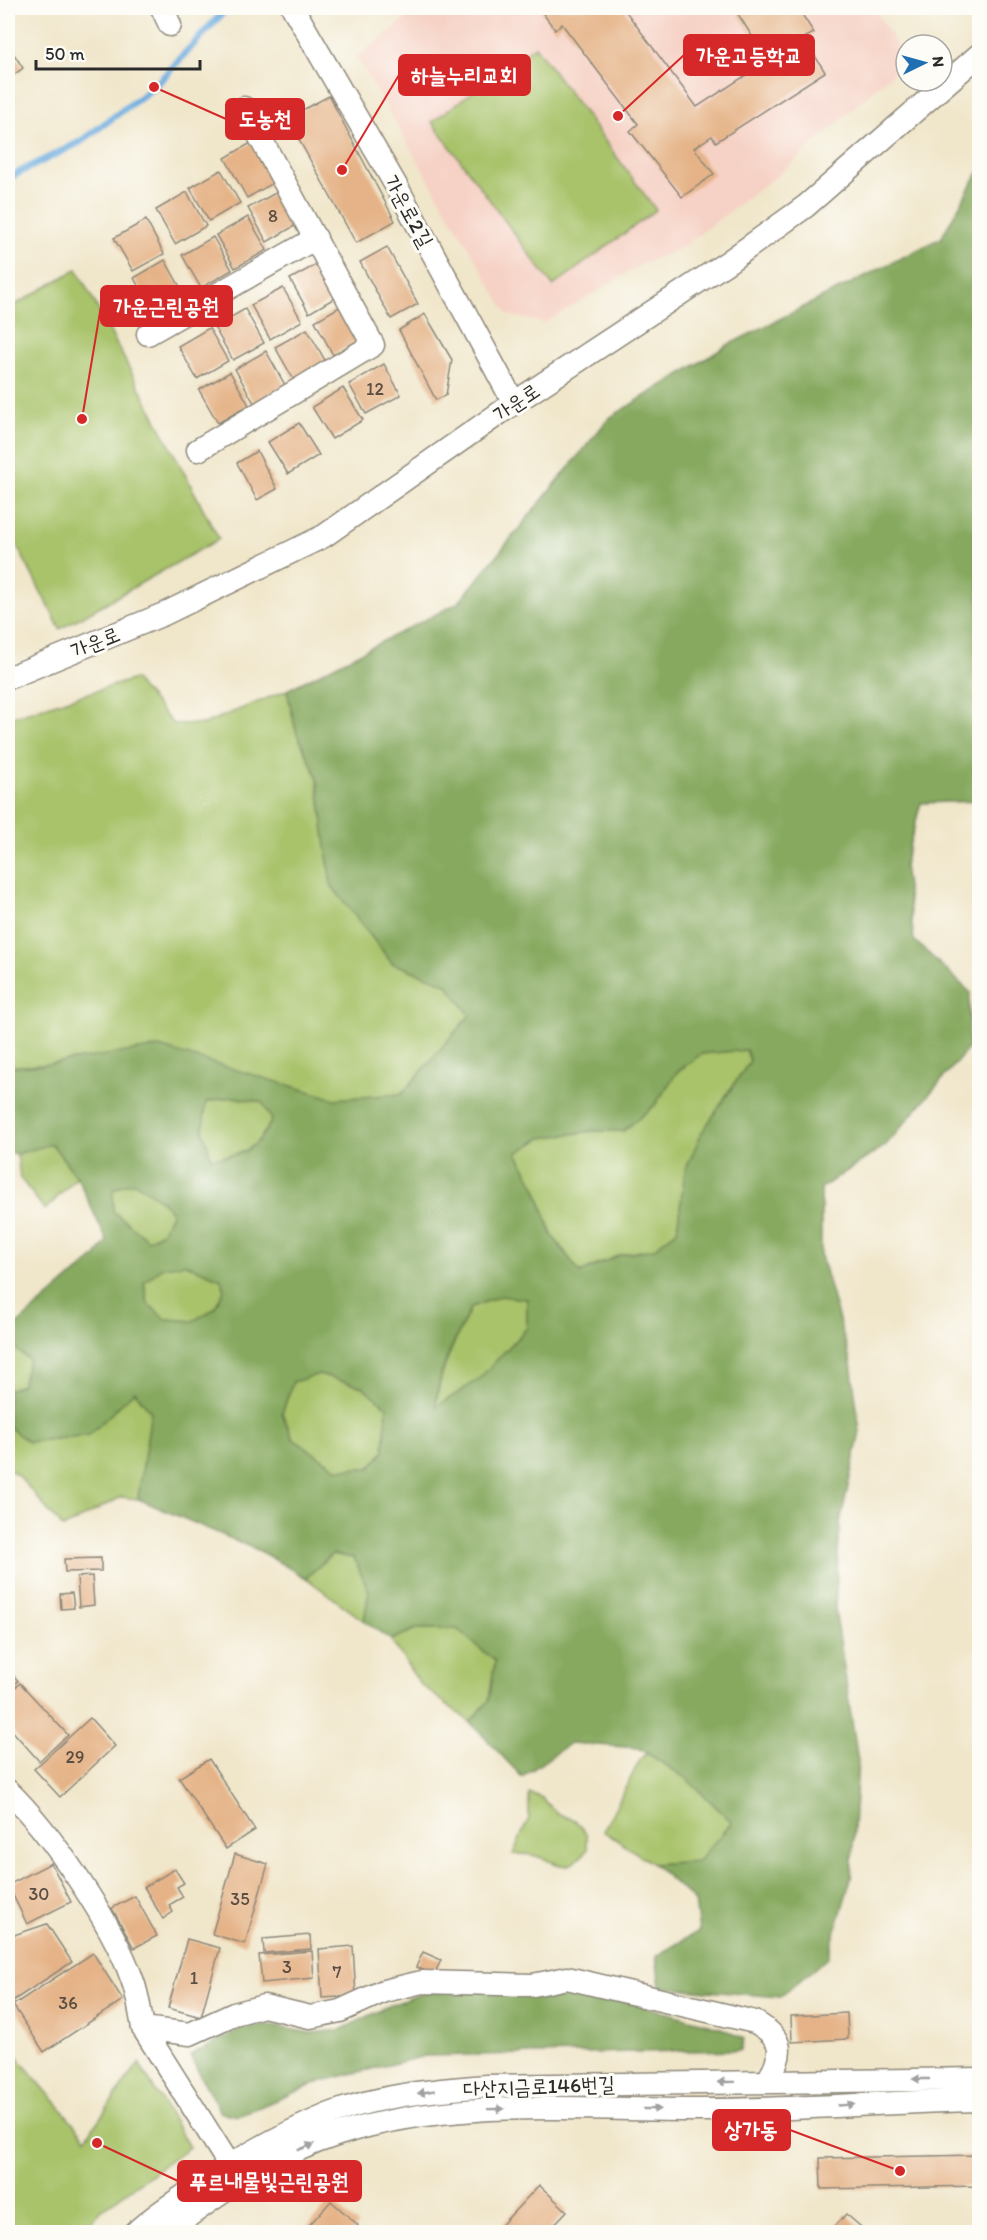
<svg xmlns="http://www.w3.org/2000/svg" width="987" height="2240" font-family="Itim,'Poor Story',sans-serif">
	<style>
		.built { fill: #f6d1c5 }
		.green { fill: #a8c36a; stroke: #6a774a; stroke-width: 1.5 }
		.forest { fill: #86a95e; stroke: #586a44; stroke-width: 1.5; fill-rule: evenodd }
		.lines { fill: none; stroke-linecap: round; stroke-linejoin: round }
		.stream { stroke: #6cacdf; stroke-width: 7 }
		.building { fill: #e5b387 }
		.minor-casing { stroke: #8e887a; stroke-width: 25 }
		.minor { stroke: #fff; stroke-width: 22 }
		.oneway { fill: #a0a0a0 }
		.labels { text-anchor: middle; dominant-baseline: central; stroke-width: 6; stroke-linejoin: round; paint-order: stroke }
		.number-label { font-size: 18px; fill: #5a4d42 }
		.street-label { font-size: 21px; fill: #2b2b2b; stroke: #fdfcf7 }
		.leader { fill: none; stroke: #d62828; stroke-width: 2 }
		.callout-dot { fill: #d62828; stroke: #fdfcf7; stroke-width: 2 }
		.callout { fill: #d62828; stroke: #d62828; stroke-width: 2 }
		.callout-label { font-size: 22px; text-anchor: middle; font-weight: bold; fill: #fff }
	</style>
	<rect width="100%" height="100%" fill="#fdfcf7"/>
	<filter id="ink" filterUnits="userSpaceOnUse"><feTurbulence type="fractalNoise" baseFrequency=".0167" numOctaves="2"/><feDisplacementMap in="SourceGraphic" scale="12" xChannelSelector="R" yChannelSelector="G"/><feConvolveMatrix kernelMatrix="1 2 1 2 8 2 1 2 1" color-interpolation-filters="sRGB"/></filter>
	<filter id="wash" filterUnits="userSpaceOnUse"><feTurbulence type="fractalNoise" baseFrequency=".008" numOctaves="4" result="noise"/><feDisplacementMap in="SourceGraphic" scale="24" xChannelSelector="R" yChannelSelector="G"/><feGaussianBlur stdDeviation="1.35" result="paint"/><feColorMatrix in="noise" values="0 0 0 0 0 0 0 0 0 0 0 0 0 0 0 0 0 1.4 0 .05"/><feComposite in="paint" operator="in"/></filter>
	<g filter="url(#wash)">
		<rect width="100%" height="100%" fill="#f0e6ca"/>
		<path class="built" d="M420 8H874L906 61 783 171 681 248 638 266 545 323 508 315 357 57Z"/>
		<g class="green">
			<path d="M535 46 656 210 553 286 432 122Z"/>
			<path d="M77 269 219 539 60 629 8 528V309Z"/>
			<path d="M134 679 173 724H204L287 690 296 731 317 777 331 885 392 963 447 984 470 1015 402 1094 335 1099 267 1079 41 1065 8 1067V718Z"/>
			<path d="M746 1050 750 1061 726 1095 685 1171 677 1231 653 1249 620 1255 580 1273 552 1235 536 1189 517 1153 541 1138 593 1131H623L655 1105 677 1072 701 1054Z"/>
			<path d="M232 1097 262 1102 272 1119C256 1150 246 1155 211 1158L203 1130 206 1102Z"/>
			<path d="M51 1143 77 1177 45 1210 20 1178 17 1154Z"/>
			<path d="M136 1183 158 1198 172 1212 162 1232 148 1240 113 1211 112 1190 124 1184Z"/>
			<path d="M185 1263 221 1279 224 1290 214 1309 193 1321 166 1319 148 1304 144 1282 163 1267Z"/>
			<path d="M501 1296 527 1299V1328L479 1379 436 1408C438 1372 456 1339 471 1307Z"/>
			<path d="M8 1342 29 1360 22 1385 8 1390Z"/>
			<path d="M319 1374 363 1387 387 1407 384 1451 370 1468 338 1469 293 1439 282 1413 293 1382Z"/>
			<path d="M134 1391 151 1412 138 1499 121 1497 63 1528 18 1475 8 1469V1426L28 1442 89 1435Z"/>
			<path d="M332 1554 354 1558 369 1591 364 1621 306 1578Z"/>
			<path d="M416 1629H457L495 1661 489 1701 470 1722 420 1684 391 1640Z"/>
			<path d="M647 1753 686 1778 732 1822 698 1862 653 1864 603 1831 639 1762Z"/>
			<path d="M529 1793 542 1798 559 1815 575 1820 587 1835V1850C565 1877 560 1862 532 1855 526 1854 519 1854 513 1854L529 1818Z"/>
			<path d="M8 2046 86 2138 139 2063 189 2147 101 2210 83 2232H8Z"/>
		</g>
		<g class="forest">
			<path d="M979 171V801L921 803 904 865 914 940 970 992 968 1049 885 1146 821 1188V1256L851 1363 860 1432 840 1523 835 1608 858 1761 851 1878 828 1957 780 1997 660 1987 656 1956 699 1931 695 1901 653 1864 698 1861 732 1822 686 1778 639 1748 570 1743 522 1777 470 1722 489 1701 495 1661 457 1629H416L391 1640 364 1621 369 1591 354 1558 332 1554 306 1578 260 1551 138 1499 151 1412 135 1391 89 1435 28 1442 8 1426V1390L22 1385 29 1360 8 1342V1332L95 1257 107 1241 77 1177 52 1144 17 1154 8 1152V1067L41 1065 159 1047 335 1099 402 1094 470 1015 447 984 392 963 331 885 317 777 296 731 287 690 458 603 609 418 728 345 941 238ZM746 1050 750 1061 702 1132 685 1171 677 1231 653 1249 620 1255 580 1273 552 1235 536 1189 517 1153 541 1138 593 1131H623L655 1105 677 1072 701 1054ZM232 1097 262 1102 272 1120C256 1150 245 1155 211 1158L203 1130 206 1102ZM136 1183 158 1198 172 1212 162 1232 148 1240 113 1211V1190L124 1184ZM185 1264 221 1279 224 1290 214 1309 193 1321 166 1319 148 1304 144 1282 163 1267ZM501 1296 527 1299V1328L479 1379 436 1407C436 1373 456 1338 471 1307ZM319 1374 363 1387 387 1407 384 1451 370 1468 338 1469 293 1439 282 1413 293 1382Z"/>
			<path d="M565 1985 719 2027 744 2039 741 2050 425 2056 322 2081 238 2116 220 2112 190 2056 242 2028 267 2025 310 2033 340 2030 391 2005 426 1992Z"/>
		</g>
		<g class="lines">
			<path class="stream" d="M8 178 80 142 154 87 227 8"/>
		</g>
		<g id="blocks">
			<g class="building">
				<path d="M539 8H627L624 9 697 107 768 61 734 8H798L814 33 804 38 825 72 716 142 712 136 694 148 714 174 682 197 630 131 638 124 562 24 555 30Z"/>
				<path d="M8 45 23 68 8 79Z"/>
				<path d="M329 96 395 221 356 243 287 118Z"/>
				<path d="M256 140 278 180 247 198 225 158Z"/>
				<path d="M221 170 240 203 209 221 190 188Z"/>
				<path d="M279 191 298 224 267 242 248 208Z"/>
				<path d="M187 192 206 226 175 244 156 210Z"/>
				<path d="M248 217 267 250 235 268 216 235Z"/>
				<path d="M146 220 164 254 133 271 114 238Z"/>
				<path d="M213 237 232 270 201 288 182 255Z"/>
				<path d="M387 247 418 304 391 319 360 262Z"/>
				<path d="M165 260 184 294 153 312 134 278Z"/>
				<path d="M321 262 340 295 309 313 290 279Z"/>
				<path d="M283 288 302 321 270 339 251 305Z"/>
				<path d="M343 305 362 338 333 355 315 321Z"/>
				<path d="M245 309 264 343 233 360 214 327Z"/>
				<path d="M425 314 452 360 446 395 436 400 399 330Z"/>
				<path d="M209 328 228 361 197 379 178 346Z"/>
				<path d="M307 329 326 362 294 380 275 347Z"/>
				<path d="M266 351 285 385 254 403 235 369Z"/>
				<path d="M384 364 401 395 366 414 349 384Z"/>
				<path d="M230 372 249 405 218 423 199 390Z"/>
				<path d="M343 388 363 420 332 439 312 407Z"/>
				<path d="M299 423 319 455 288 474 268 442Z"/>
				<path d="M257 451 277 489 257 500 237 463Z"/>
				<path d="M101 1558V1571L65 1572 64 1559Z"/>
				<path d="M92 1576 94 1605 79 1607 77 1577Z"/>
				<path d="M72 1593 74 1608 61 1609 60 1594Z"/>
				<path d="M8 1669 18 1681 8 1690Z"/>
				<path d="M20 1683 68 1735 39 1761 8 1726V1694Z"/>
				<path d="M90 1718 115 1746 60 1797 34 1769Z"/>
				<path d="M209 1759 255 1830 226 1849 179 1778Z"/>
				<path d="M235 1854 268 1864 245 1944 212 1934Z"/>
				<path d="M51 1863 71 1902 27 1924 8 1885Z"/>
				<path d="M175 1869 184 1883 177 1887 183 1897 169 1905 173 1912 163 1919 144 1887Z"/>
				<path d="M135 1896 157 1936 134 1948 112 1908Z"/>
				<path d="M47 1924 72 1962 8 2004V1937Z"/>
				<path d="M310 1935 311 1949 264 1953 263 1939Z"/>
				<path d="M187 1939 220 1948 201 2017 168 2008Z"/>
				<path d="M353 1946 356 1996 322 1998 319 1949Z"/>
				<path d="M312 1951 314 1978 262 1983 259 1955Z"/>
				<path d="M423 1952 441 1960 434 1975 416 1967Z"/>
				<path d="M93 1953 123 2000 44 2052 13 2005Z"/>
				<path d="M847 2013 848 2039 792 2042 791 2016Z"/>
				<path d="M979 2155 980 2186 821 2189 820 2158Z"/>
				<path d="M539 2185 567 2211 547 2232H495Z"/>
				<path d="M331 2201 358 2225 352 2232H303Z"/>
				<path d="M846 2214 867 2232H830Z"/>
			</g>
		</g>
	</g>
	<g filter="url(#ink)">
		<use href="#blocks" fill-opacity="0" stroke="#8e887a" stroke-width="1.5"/>
		<g class="lines">
			<g class="minor-casing">
				<g id="minor">
					<path d="M162 8 170 25"/>
					<path d="M293 8 398 189 514 403"/>
					<path d="M148 334 316 238"/>
					<path d="M198 450 373 345 244 108"/>
					<path d="M8 678 164 614 324 536 514 403 728 262 806 206 980 54"/>
					<path d="M8 1791C50 1831 113 1924 132 1979 138 1994 140 2012 143 2028L190 2034 234 2014 264 2006 310 2017 340 2011 384 1991 422 1982 533 1985 567 1978 755 2022C786 2040 783 2052 768 2081"/>
					<path d="M143 2028 237 2177"/>
					<path d="M136 2232C155 2214 177 2201 198 2186 239 2158 284 2133 330 2114 379 2095 435 2090 487 2086L980 2079"/>
					<path d="M167 2232C220 2192 275 2154 339 2134 457 2097 582 2110 703 2110 796 2110 887 2102 980 2100"/>
				</g>
			</g>
			<use href="#minor" class="minor"/>
		</g>
		<defs><path id="oneway-solid" d="M-6-.8H1V-3.2L6.5 0L1 3.2V.8H-6Z" transform="scale(1.5)"/></defs>
		<g class="oneway">
			<use href="#oneway-solid" transform="translate(921 2079) rotate(-180)"/>
			<use href="#oneway-solid" transform="translate(726 2082) rotate(179)"/>
			<use href="#oneway-solid" transform="translate(426 2092) rotate(170)"/>
			<use href="#oneway-solid" transform="translate(846 2105) rotate(-3)"/>
			<use href="#oneway-solid" transform="translate(496 2109) rotate(-1)"/>
			<use href="#oneway-solid" transform="translate(652 2109)"/>
			<use href="#oneway-solid" transform="translate(306 2147) rotate(-22)"/>
		</g>
	</g>
	<g class="labels">
		<g class="number-label">
			<text x="273" y="216">8</text>
			<text x="375" y="389">12</text>
			<text x="75" y="1757">29</text>
			<text x="39" y="1894">30</text>
			<text x="240" y="1899">35</text>
			<text x="287" y="1967">3</text>
			<text x="337" y="1972">7</text>
			<text x="194" y="1978">1</text>
			<text x="68" y="2003">36</text>
		</g>
		<g class="street-label">
			<text transform="translate(409 211) rotate(61)">가운로2길</text>
			<text transform="translate(516 402) rotate(-34)">가운로</text>
			<text transform="translate(95 642) rotate(-22)">가운로</text>
			<text transform="translate(539 2086) rotate(-2)">다산지금로146번길</text>
		</g>
	</g>
	<path class="leader" d="M618 116L684 55M342 170L399 75M154 87L226 119M82 419L101 306M900 2171L790 2130M97 2143L178 2181"/>
	<g class="callout-dot">
		<circle cx="618" cy="116" r="6"/>
		<circle cx="342" cy="170" r="6"/>
		<circle cx="154" cy="87" r="6"/>
		<circle cx="82" cy="419" r="6"/>
		<circle cx="900" cy="2171" r="6"/>
		<circle cx="97" cy="2143" r="6"/>
	</g>
	<g class="callout">
		<rect x="684" y="35" width="130" height="40" rx="6"/>
		<rect x="399" y="55" width="131" height="40" rx="6"/>
		<rect x="226" y="99" width="78" height="40" rx="6"/>
		<rect x="101" y="286" width="131" height="40" rx="6"/>
		<rect x="713" y="2110" width="77" height="40" rx="6"/>
		<rect x="178" y="2161" width="183" height="40" rx="6"/>
	</g>
	<g class="callout-label">
		<text x="749" y="63">가운고등학교</text>
		<text x="464" y="83">하늘누리교회</text>
		<text x="265" y="126">도농천</text>
		<text x="166" y="314">가운근린공원</text>
		<text x="751" y="2137">상가동</text>
		<text x="269" y="2189">푸르내물빛근린공원</text>
	</g>
	<rect width="987" height="2240" fill="none" stroke="#fdfcf7" stroke-width="30"/>
	<g transform="translate(924 63) rotate(85)"><circle r="28" fill="#fdfcf7" stroke="#a9a8a5" stroke-width="1.5"/>
	<path d="M0-4.5L10 22L0 15L-10 22Z" fill="#1f6fb2"/>
	<text y="-9" font-size="16" font-weight="bold" text-anchor="middle" fill="#2b2b2b">N</text>
	</g>
	<path d="M36 60v9h164v-9" fill="none" stroke="#2b2b2b" stroke-width="3"/>
	<text x="45" y="60" font-size="18" fill="#2b2b2b" stroke="#fdfcf7" stroke-width="4.5" paint-order="stroke">50 m</text>
</svg>
